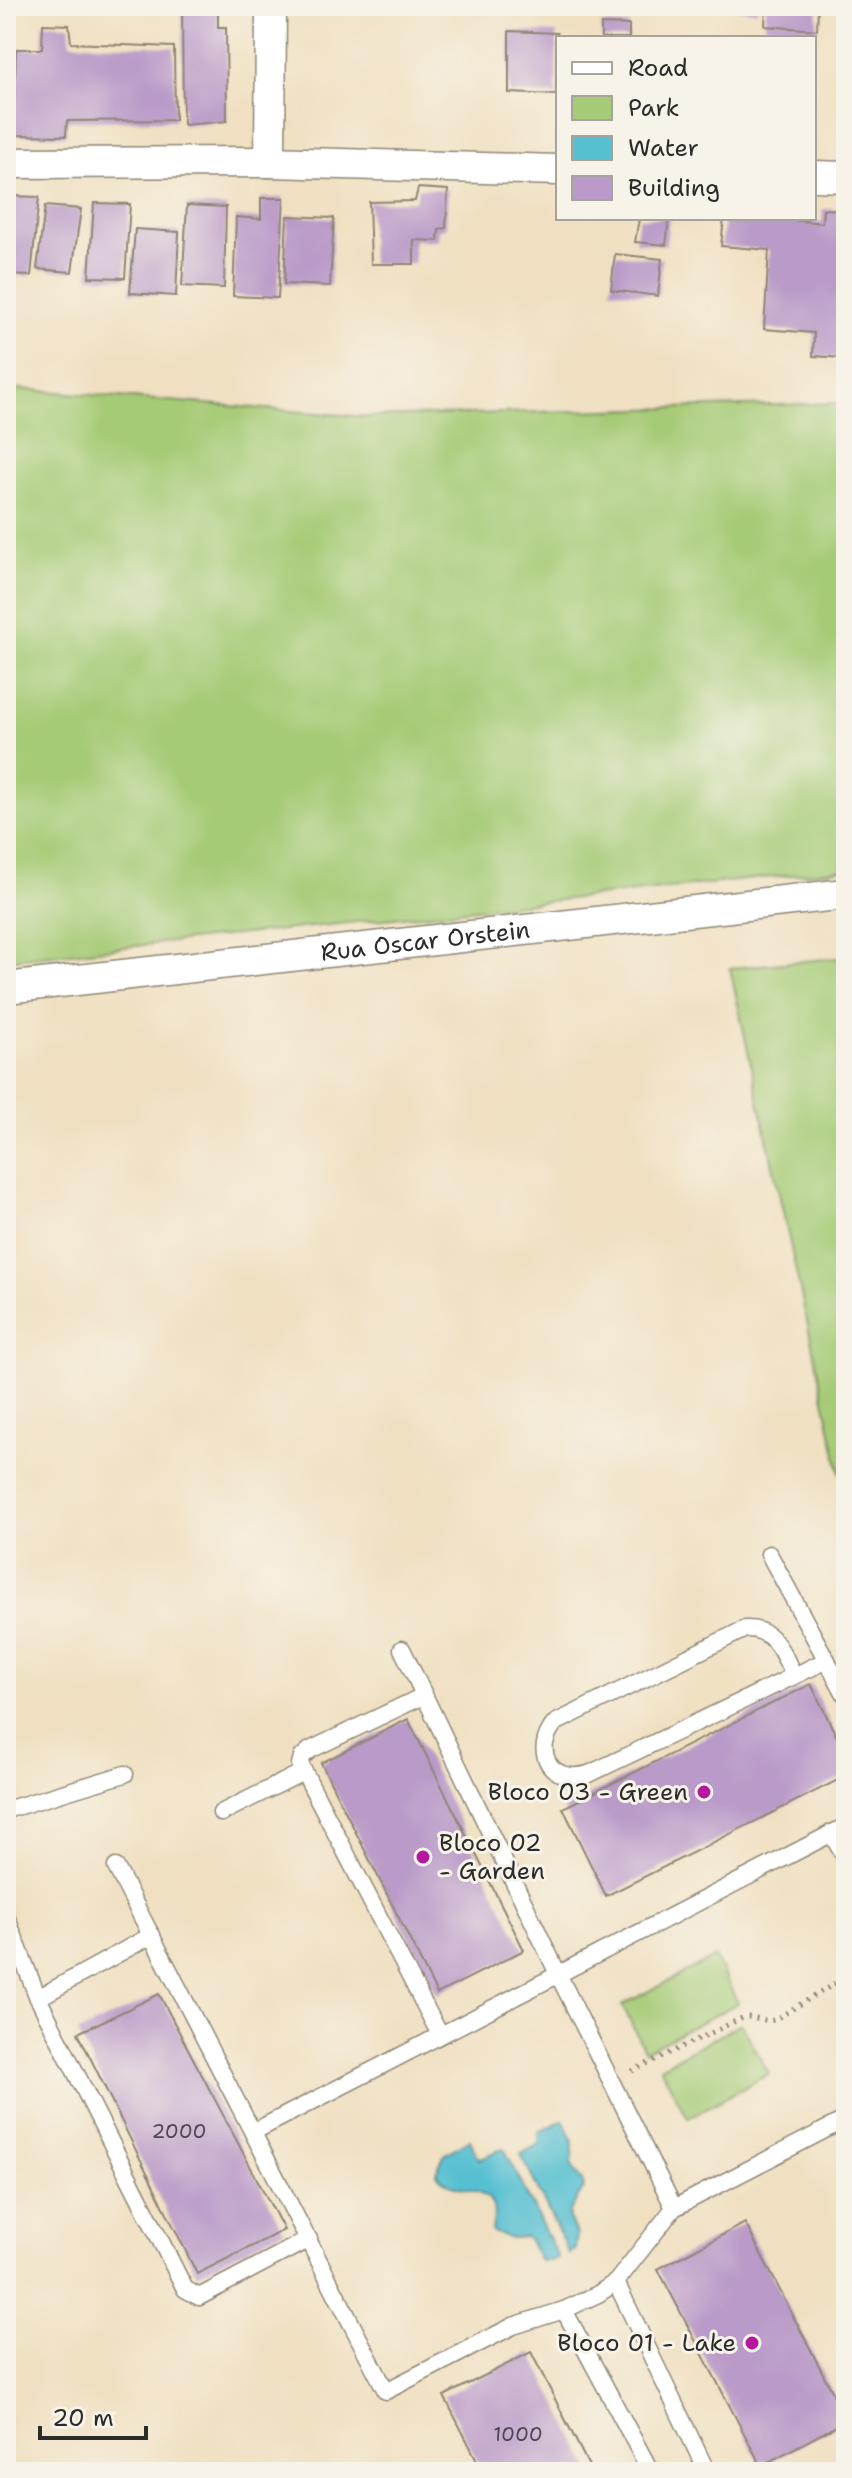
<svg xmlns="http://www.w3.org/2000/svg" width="852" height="2478" font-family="'Shantell Sans',sans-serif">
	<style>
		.green { fill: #a6cb76; stroke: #687b50; stroke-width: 2 }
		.water { fill: #56c0d1; stroke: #40767e; stroke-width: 2 }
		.building { fill: #b99ac8 }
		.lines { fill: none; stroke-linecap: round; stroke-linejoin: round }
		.service-casing { stroke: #8e8676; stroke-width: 19 }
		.minor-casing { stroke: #8e8676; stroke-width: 33 }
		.path { stroke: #8e8676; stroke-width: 5; stroke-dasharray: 2 6; stroke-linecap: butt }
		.service { stroke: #fff; stroke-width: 16 }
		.minor { stroke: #fff; stroke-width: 30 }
		.poi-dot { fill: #b5179e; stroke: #f7f3e8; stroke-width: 3 }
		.labels { text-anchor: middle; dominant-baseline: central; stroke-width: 6; stroke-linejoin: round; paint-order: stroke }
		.number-label { font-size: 20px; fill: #4e4752 }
		.street-label { font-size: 24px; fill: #2b2b2b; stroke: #f7f3e8 }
		.poi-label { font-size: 24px; fill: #2b2b2b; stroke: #f7f3e8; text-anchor: end }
	</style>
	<rect width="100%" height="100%" fill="#f7f3e8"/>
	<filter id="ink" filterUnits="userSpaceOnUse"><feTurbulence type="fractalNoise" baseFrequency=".0125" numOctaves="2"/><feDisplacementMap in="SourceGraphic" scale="16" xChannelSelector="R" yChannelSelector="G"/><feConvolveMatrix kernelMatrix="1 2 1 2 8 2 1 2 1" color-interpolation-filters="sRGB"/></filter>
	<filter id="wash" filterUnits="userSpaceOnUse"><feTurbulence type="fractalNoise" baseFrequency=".006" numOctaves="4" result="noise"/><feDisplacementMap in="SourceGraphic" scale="32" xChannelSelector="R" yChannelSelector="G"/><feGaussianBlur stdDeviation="1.8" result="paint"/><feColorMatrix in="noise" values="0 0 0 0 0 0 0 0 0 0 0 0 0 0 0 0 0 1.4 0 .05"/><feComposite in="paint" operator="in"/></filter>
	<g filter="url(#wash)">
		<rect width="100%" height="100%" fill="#f0e0c1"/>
		<g class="green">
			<path d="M6 388 367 417 846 403V869L6 960Z"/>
			<path d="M846 957V1471L840 1473 730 968Z"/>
			<path d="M715 1957 738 2003 645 2051 622 2005Z"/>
			<path d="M741 2023 769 2074 688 2118 660 2067Z"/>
		</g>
		<g class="water">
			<path d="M563 2120 573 2141 572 2165 583 2183V2189L569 2212V2219L577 2235 575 2248 569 2254 521 2154 539 2144V2132Z"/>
			<path d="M470 2140 479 2159 504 2148 558 2258 549 2261H540L527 2237 511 2238 492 2232C492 2223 496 2216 493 2207 485 2181 449 2196 436 2172L445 2154Z"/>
		</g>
		<g id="blocks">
			<g class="building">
				<path d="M182 6H218V27H226L227 121 183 125Z"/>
				<path d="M722 6H757V11L722 8Z"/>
				<path d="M766 6H818L817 30 765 26Z"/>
				<path d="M843 6H846V26H842Z"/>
				<path d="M43 24 69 25 71 43 174 47 175 120 67 121 66 136 13 135 16 49H42Z"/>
				<path d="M601 24 629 25V38H601Z"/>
				<path d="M509 31 557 33 556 95 509 93Z"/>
				<path d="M418 188 448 190 446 228 439 229 438 241 414 240V264H371L369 202 415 201Z"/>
				<path d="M6 196 39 197 31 276 6 275Z"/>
				<path d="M261 198H284L278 298 233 296 236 217 261 219Z"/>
				<path d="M94 203 130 204 125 278 89 277Z"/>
				<path d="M187 205 226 207 224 288 182 286Z"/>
				<path d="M45 206 81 209 72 272 37 269Z"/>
				<path d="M823 209 846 210V358L813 356 814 333 764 329 769 250 721 246 724 218H772L822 223Z"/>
				<path d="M287 216 334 218 330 286 284 284Z"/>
				<path d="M639 218H669L666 245 635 242Z"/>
				<path d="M135 229 179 232 176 296 130 293Z"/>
				<path d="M615 254 662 259 658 296 611 290Z"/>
				<path d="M811 1684 846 1756V1776L606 1896 563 1808Z"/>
				<path d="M408 1719 524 1950 437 1994 321 1763Z"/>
				<path d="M159 1994 284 2230 197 2274 78 2033Z"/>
				<path d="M745 2223 846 2418V2421L761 2466 658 2269Z"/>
				<path d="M531 2352 592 2472H483L444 2396Z"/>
			</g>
		</g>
	</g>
	<g filter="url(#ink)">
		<use href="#blocks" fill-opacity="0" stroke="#8e8676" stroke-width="2"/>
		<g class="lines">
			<g class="service-casing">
				<g id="service">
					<path d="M769 1554 846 1696"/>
					<path d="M402 1649 559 1976 674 2208"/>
					<path d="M794 1676C783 1654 774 1627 745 1629L555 1723C531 1752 551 1785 589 1774L794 1676 827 1660"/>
					<path d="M423 1696 310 1750 302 1757 300 1764 440 2035"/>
					<path d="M6 1810 125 1774"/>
					<path d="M221 1813 303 1772"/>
					<path d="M831 1833 846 1859"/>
					<path d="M116 1867 386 2391 513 2326 564 2310 598 2294 616 2282 674 2208 846 2119"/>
					<path d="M6 1916 38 1998"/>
					<path d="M152 1935 38 1998 185 2289 199 2297 309 2239"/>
					<path d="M253 2132 846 1826"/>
					<path d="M616 2282 707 2472"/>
					<path d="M564 2310 651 2472"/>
				</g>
			</g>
			<g class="minor-casing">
				<g id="minor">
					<path d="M270 162 271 6"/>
					<path d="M6 163 270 162 558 170"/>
					<path d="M814 176 846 177"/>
					<path id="s1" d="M6 988 846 894"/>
				</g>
			</g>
			<path class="path" d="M632 2071 744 2017C755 2016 764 2022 774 2020L846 1977"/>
			<use href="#service" class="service"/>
			<use href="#minor" class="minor"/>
		</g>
	</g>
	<g class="poi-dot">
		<circle cx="704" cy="1792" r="8"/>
		<circle cx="423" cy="1857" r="8"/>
		<circle cx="752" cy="2343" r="8"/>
	</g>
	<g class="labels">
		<g class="number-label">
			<text x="179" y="2131">2000</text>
			<text x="518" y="2434">1000</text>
		</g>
		<g class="street-label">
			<text stroke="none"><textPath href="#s1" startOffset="422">Rua Oscar Orstein</textPath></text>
		</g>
		<g class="poi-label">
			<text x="688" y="1792">Bloco 03 - Green</text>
			<text x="439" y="1843" text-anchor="start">Bloco 02<tspan x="439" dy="28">- Garden</tspan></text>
			<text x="736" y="2343">Bloco 01 - Lake</text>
		</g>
	</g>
	<rect width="852" height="2478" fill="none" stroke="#f7f3e8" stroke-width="32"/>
	<rect x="556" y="36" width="260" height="184" fill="#f7f3e8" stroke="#a5a39c" stroke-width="2"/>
	<rect x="572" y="62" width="40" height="12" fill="#ffffff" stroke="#a5a39c" stroke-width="2"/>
	<text x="628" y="76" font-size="24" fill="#2b2b2b">Road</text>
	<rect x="572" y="96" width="40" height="24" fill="#a6cb76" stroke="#a5a39c" stroke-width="2"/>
	<text x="628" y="116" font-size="24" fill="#2b2b2b">Park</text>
	<rect x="572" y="136" width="40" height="24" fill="#56c0d1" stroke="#a5a39c" stroke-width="2"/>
	<text x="628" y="156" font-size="24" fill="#2b2b2b">Water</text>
	<rect x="572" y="176" width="40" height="24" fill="#b99ac8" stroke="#a5a39c" stroke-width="2"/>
	<text x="628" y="196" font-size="24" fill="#2b2b2b">Building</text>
	<path d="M40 2426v12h106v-12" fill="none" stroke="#2b2b2b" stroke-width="4"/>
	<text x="52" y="2426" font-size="24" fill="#2b2b2b" stroke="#f7f3e8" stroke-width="6" paint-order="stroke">20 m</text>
</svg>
